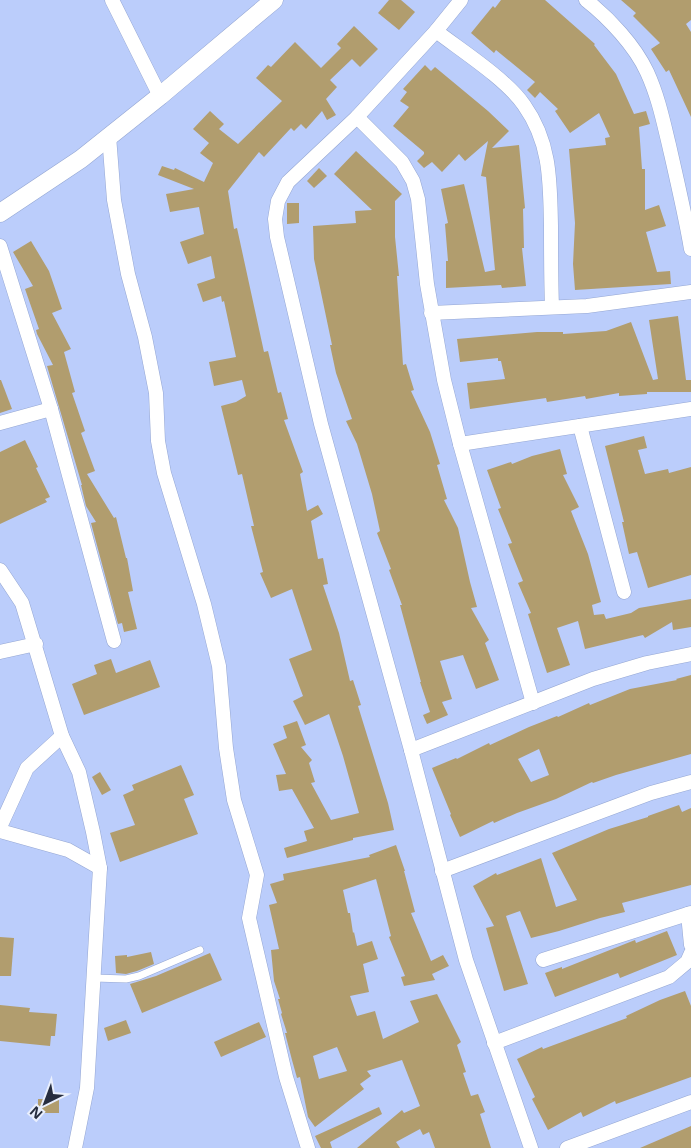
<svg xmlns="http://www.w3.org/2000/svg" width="691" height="1148" font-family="'Open Sans',sans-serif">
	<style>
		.building { fill: #b19d6e; fill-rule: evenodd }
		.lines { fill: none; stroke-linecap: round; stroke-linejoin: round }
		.service-casing { stroke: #95a7d3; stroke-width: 8 }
		.minor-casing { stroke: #95a7d3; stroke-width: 15 }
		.tertiary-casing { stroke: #95a7d3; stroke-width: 19 }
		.service { stroke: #fff; stroke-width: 7 }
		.minor { stroke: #fff; stroke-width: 14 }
		.tertiary { stroke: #fff; stroke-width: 18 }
	</style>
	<rect width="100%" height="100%" fill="#bbcdfb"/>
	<g class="building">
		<path d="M389 0H401L415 12 399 30 378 13Z"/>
		<path d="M501 0H545L595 44 594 45 616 74 634 114 646 111 650 124 639 127 642 169H645V210L659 205 666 226 646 232 657 272 670 271 671 284 575 290 573 264 575 223 569 149 606 145 605 138 610 137 599 113 570 133 555 111 558 109 540 92 535 98 527 90 535 82 496 50 494 53 471 33 493 6 495 8Z"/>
		<path d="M621 0H691V20L686 24 691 32V117L669 70 666 72 651 49 660 43 633 16 636 13Z"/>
		<path d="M354 26 378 49 360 67 352 59 330 80 337 87 326 99 336 115 327 120 322 111 306 129 301 124 294 131 291 128 264 157 259 152 228 191 234 229 237 228 264 352 268 351 278 393 281 392 288 419 284 420 303 472 300 474 307 511 318 505 323 514 311 521 318 559 323 558 328 584 323 585 339 633 350 681 353 680 361 705 358 706 388 803 394 830 353 838V840L287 858 284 848 307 841 304 831 314 828 292 789 279 791 276 775 286 774 273 744 287 738 283 726 297 721 306 745 301 747 312 760 309 763 315 782 311 783 331 820 359 813 343 756 329 714 305 725 293 701 303 696 289 659 312 650 292 589 271 598 260 573 263 572 251 526H254L242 474 238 475 221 406 236 402 246 396 242 380 214 386 209 362 236 357 224 301 222 302 221 296 203 302 197 284 215 278 211 256 188 264 180 242 204 234 199 207 170 212 166 194 194 189 158 175 162 166 174 170 175 168 204 182 213 163 200 153 209 143 193 129 210 111 224 124 219 129 238 144 282 101 256 78 268 65 271 67 295 42 321 68 341 48 337 44Z"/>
		<path d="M425 65 431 71 435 67 488 111 509 131 492 148 519 145 525 208 523 209 524 248H522L526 286 502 288 501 285 446 288V261H448L445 224 448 223 441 189 464 184 485 272 495 270 486 177 481 176 488 141 465 161 459 154 442 172 432 162 424 168 417 161 424 154V152L393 126 409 107 400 101 407 92 403 89Z"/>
		<path d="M356 151 402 194 395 201V237L399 276H397L403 365 406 364 414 390 411 391 430 432 440 464 437 465 447 499 444 500 458 528 470 582 477 607 471 608 489 640 485 643 499 680 476 689 463 655 440 661 452 699 442 702 448 715 427 724 423 715 430 712 420 682H421L400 605H402L389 570 391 569 377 533 380 531 372 494 357 444 346 421 352 419 336 373 330 345H332L314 259 313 226 356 223 355 211 372 210 334 174Z"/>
		<path d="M319 168 327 176 314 188 307 181Z"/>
		<path d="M287 203H299V223L287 224Z"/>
		<path d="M31 241 49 271 62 309 52 313 71 349 64 352 75 392 72 393 85 431 81 433 95 471 87 474 114 518 116 517 126 558H127L133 591 128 592 137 629 124 632 122 623 118 624 91 523 96 522 86 506 81 485H82L47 366 53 365 37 334 36 330 39 329 25 289 33 286 13 252Z"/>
		<path d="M678 316 686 380H691V392H647V394L619 396V393L586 399 585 396 547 402 546 398 470 409 467 383 505 379 501 361H498V358L460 362 457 339 537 332H563V334L606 331 631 322 653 380 658 379 649 320Z"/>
		<path d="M0 380H1L12 409 0 413Z"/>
		<path d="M644 436 647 448 638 450 645 474 668 469 669 473 691 467V575L648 588 637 552 629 554 622 522H624L605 446Z"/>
		<path d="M25 440 38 467 36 468 50 497 45 499 47 502 0 524V452Z"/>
		<path d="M560 449 567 474 563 475 579 507 571 511 588 554 601 602 592 605 594 615 604 614 606 619 631 613 639 608 691 599V627L673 630 672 622 645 638 643 635 585 649 578 621 557 628 570 665 547 673 528 614 531 613 518 583 523 581 508 544 512 543 498 509 501 508 487 470 511 462 512 464 532 456Z"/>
		<path d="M111 659 116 673 150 660 160 687 84 715 72 684 97 674 94 665Z"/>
		<path d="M691 675V754L616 775 593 783 592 782 556 799 517 813 494 823 493 821 460 837 450 815 451 814 432 768 456 758 457 759 489 743 490 745 529 727 557 716 558 717 589 703 590 705 630 689 677 680 676 679ZM539 749 549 775 531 782 518 759Z"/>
		<path d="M181 765 194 795 184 799 198 834 120 862 110 833 135 825 123 795 134 790 132 785Z"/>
		<path d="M100 772 111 790 102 795 92 777Z"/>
		<path d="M679 805 682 812 691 808V885L622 903 625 912 600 918 559 931 531 938 520 911 506 916 528 984 504 991 486 928 494 926 473 886 496 873 497 875 541 858 556 907 577 900 552 853 609 829 648 817V816Z"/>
		<path d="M396 845 405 871H404L415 912 411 913 431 961 443 955 449 966 432 974 435 980 404 986 401 977 405 976 389 937 391 936 376 879 343 890 348 913H350L353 933 354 932 357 946 372 941 378 959 363 964 369 992 350 996 357 1016 375 1011 383 1039 419 1022 410 1001 437 994 461 1042 457 1045 466 1072 463 1073 471 1096 478 1094 485 1112 480 1114 491 1148H435L429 1132 423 1135 420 1129 396 1142 400 1148H357L402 1110 404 1113 420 1106 402 1060 367 1071 371 1076 360 1084 364 1089 315 1127 308 1117 300 1077 297 1078 292 1060 285 1033H287L281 1014 282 1013 278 999H280L274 981 271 950 279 949 269 905 277 903 270 884 284 880 283 874 370 857 369 855ZM337 1047 347 1071 319 1079 313 1056Z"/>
		<path d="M667 931 677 955 620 978 618 973 555 997 545 973 562 967V969L630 942 635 940 636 943Z"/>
		<path d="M0 937 14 938 11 976H0Z"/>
		<path d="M151 952 154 964 137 971 126 974 116 973 115 956 127 955V957Z"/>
		<path d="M210 953 222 980 142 1013 130 984 156 976Z"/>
		<path d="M685 991 691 1006V1077L616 1104 615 1101 583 1117 581 1112 548 1130 532 1099 535 1097 517 1059 542 1047 543 1049 627 1018 626 1016 660 1000Z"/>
		<path d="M0 1005 30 1008 29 1012 57 1014 55 1036H51L50 1046 0 1041Z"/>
		<path d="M126 1020 131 1033 108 1041 104 1028Z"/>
		<path d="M259 1022 266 1037 221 1057 214 1042Z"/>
		<rect x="38" y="1099" width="21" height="14"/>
		<path d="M379 1107 382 1114 330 1142 332 1148H321L315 1136Z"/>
		<path d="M691 1126V1148H640Z"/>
	</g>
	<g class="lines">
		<g class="service-casing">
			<path id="service" d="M94 978 126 979 139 976 200 950"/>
		</g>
		<g class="minor-casing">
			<g id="minor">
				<path d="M112 0 160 96"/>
				<path d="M461 0 436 31 357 117 288 182 278 201 275 219 277 237 321 424 411 750 466 960 531 1148"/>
				<path d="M586 0C609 18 635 46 647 72 658 96 663 120 669 145 677 180 685 214 691 249"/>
				<path d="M436 31C462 51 506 79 524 105 551 143 550 182 551 226 551 253 551 280 552 307"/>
				<path d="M357 117 402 162 413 181 418 199 427 284 444 380 460 444 533 703"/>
				<path d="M109 136 114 200 128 274 145 337 156 393 158 441 164 473 204 604 219 666 226 748 234 800 257 875 249 918 286 1077 308 1148"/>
				<path d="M0 246 51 409 114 641"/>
				<path d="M431 313 587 306 691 292"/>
				<path d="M0 423 51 409"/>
				<path d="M580 426 624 592"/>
				<path d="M460 444 691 409"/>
				<path d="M0 570 22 603 62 736 79 772 93 832 100 868 87 1088 75 1148"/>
				<path d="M0 652 36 644"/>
				<path d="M411 750 593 679 647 663 691 654"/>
				<path d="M0 827 27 768 62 736"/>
				<path d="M0 831 68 850 100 868"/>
				<path d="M442 871 651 793 691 782"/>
				<path d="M688 914 691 945"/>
				<path d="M543 960 691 913"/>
				<path d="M494 1043 669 977 687 962 691 953"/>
				<path d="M567 1148 691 1102"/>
			</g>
		</g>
		<g class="tertiary-casing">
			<path id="tertiary" d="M0 213 81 159 160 96 274 0"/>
		</g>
		<use href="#service" class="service"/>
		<use href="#minor" class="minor"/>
		<use href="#tertiary" class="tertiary"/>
	</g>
	<g transform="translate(45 1103) rotate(222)" stroke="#e9effd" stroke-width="4" paint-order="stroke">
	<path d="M0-4L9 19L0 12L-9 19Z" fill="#262d3f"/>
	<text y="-8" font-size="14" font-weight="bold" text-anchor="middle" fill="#262d3f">N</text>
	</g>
</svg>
